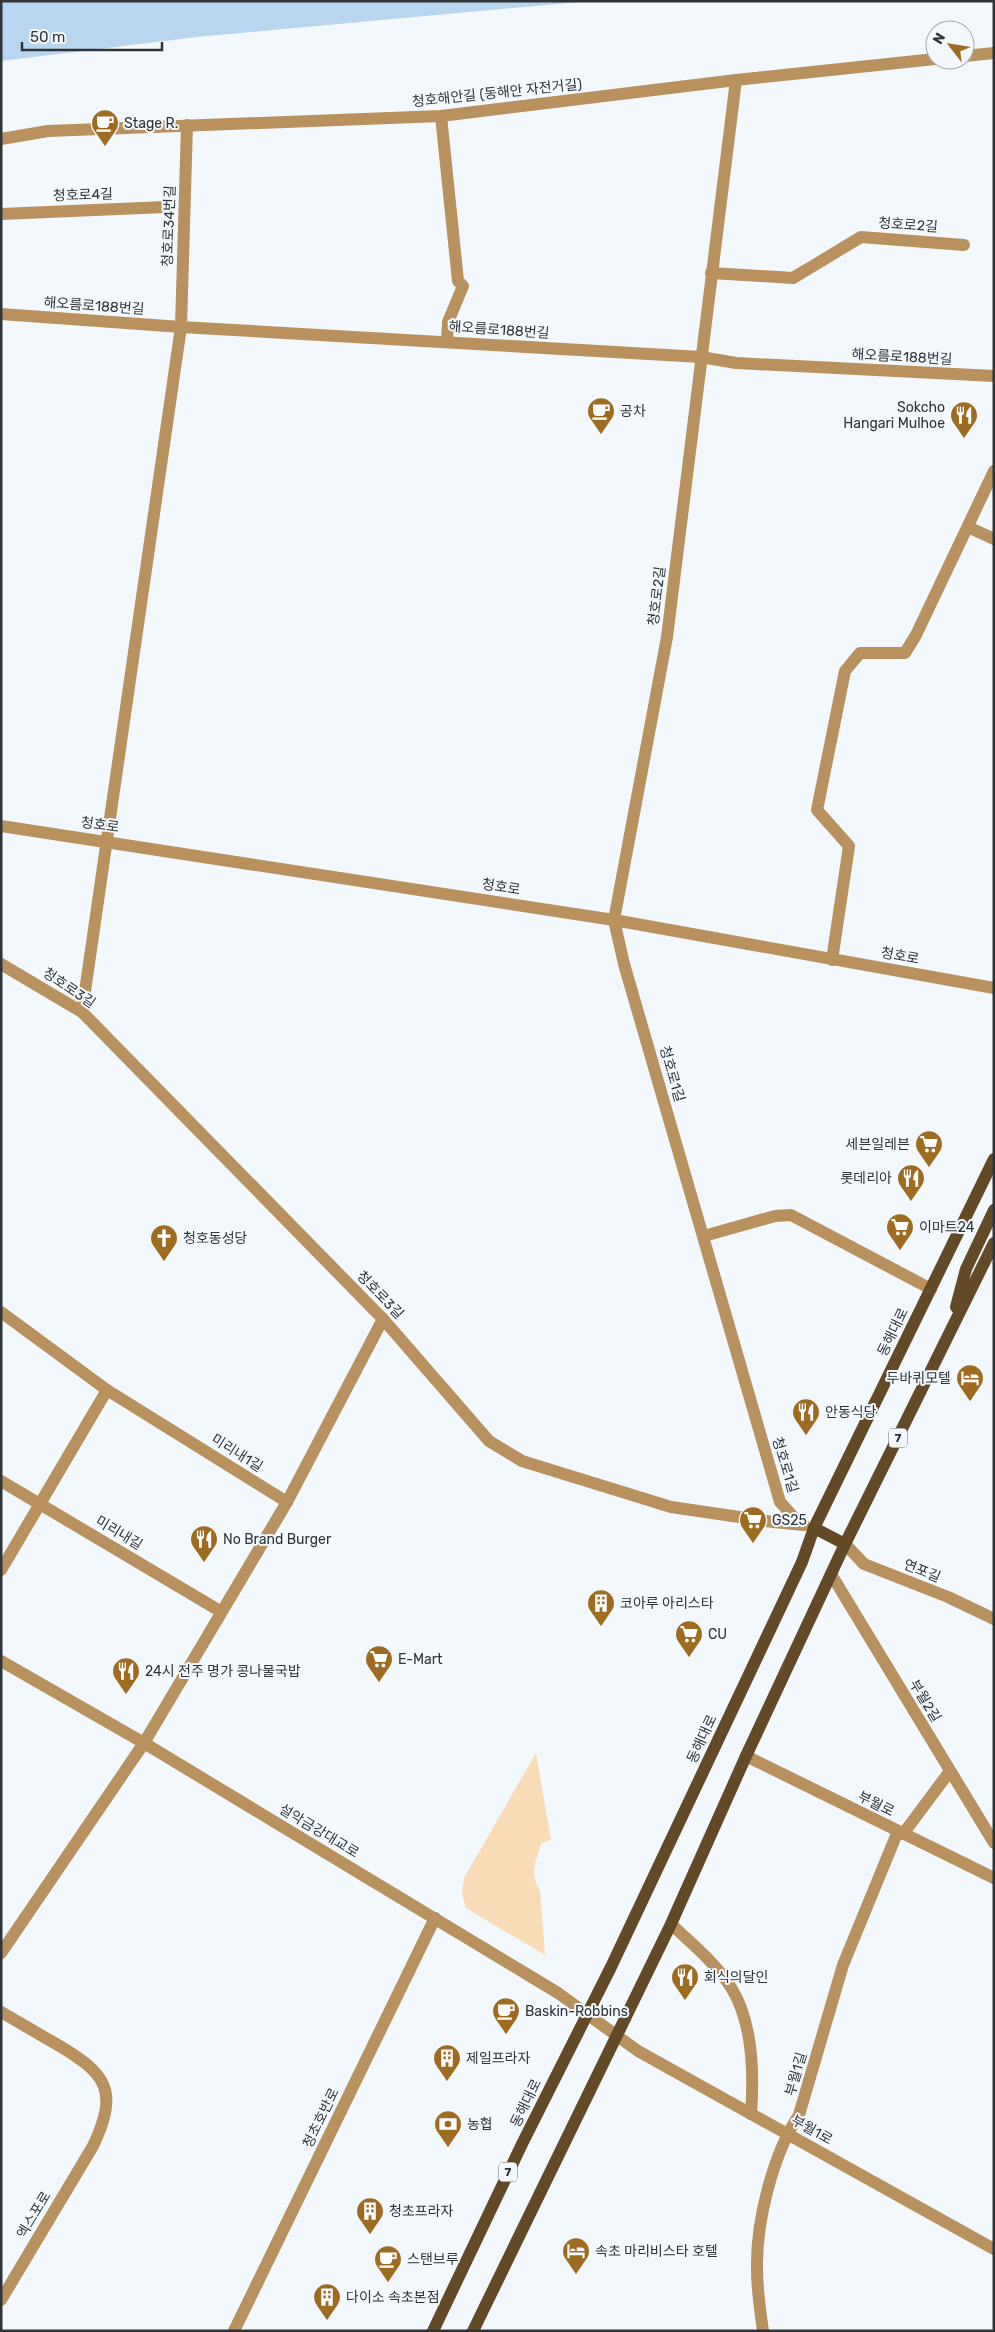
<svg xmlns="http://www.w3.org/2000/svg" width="995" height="2332" font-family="Rubik,'Noto Sans KR',sans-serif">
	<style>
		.green { fill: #f9dbb6 }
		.water { fill: #b9d6f1 }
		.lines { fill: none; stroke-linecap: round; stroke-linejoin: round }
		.minor { stroke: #b9915f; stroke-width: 12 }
		.major { stroke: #634926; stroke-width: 12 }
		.labels { text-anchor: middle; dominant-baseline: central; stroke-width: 4; stroke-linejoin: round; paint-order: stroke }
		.shield { fill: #f3f8fd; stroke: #6a6f74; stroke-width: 1 }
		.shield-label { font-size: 12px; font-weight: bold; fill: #2f3439 }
		.street-label { font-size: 14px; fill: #2f3439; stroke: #f3f8fd }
		.poi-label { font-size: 14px; fill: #2f3439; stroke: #f3f8fd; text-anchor: start }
	</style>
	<rect width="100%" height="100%" fill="#f3f8fd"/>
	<path class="green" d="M536 1753 551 1840 542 1843C536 1857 529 1877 540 1890L545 1955 466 1908 462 1894 464 1878Z"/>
	<path class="water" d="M1 1H590L197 37 1 61Z"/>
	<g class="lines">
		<g class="minor">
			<path d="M965 56 994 53"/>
			<path d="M736 80 667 637 614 920 624 964 780 1502 799 1523"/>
			<path d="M441 116 458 281 463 286 448 322 447 341"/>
			<path d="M1 139 48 131 441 116 736 80 935 59"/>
			<path d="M1 214 165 207"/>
			<path d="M711 273 793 278 861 237 964 245"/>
			<path d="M1 314 181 327 701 357 736 363 994 376"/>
			<path d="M968 527 994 539"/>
			<path d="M1 826 614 920 994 988"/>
			<path d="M832 960 849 846 817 810 845 671 860 653H905L916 635 994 471"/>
			<path d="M1 964 82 1012 383 1319 489 1441 522 1461 671 1507 773 1522 804 1525"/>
			<path d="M82 1012 181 327 187 125"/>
			<path d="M704 1236 775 1216 791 1215 931 1289"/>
			<path d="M1 1312 107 1390 287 1502"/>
			<path d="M1 1481 220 1611"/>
			<path d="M845 1544 864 1564 948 1597 994 1619"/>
			<path d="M1 1570 107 1390"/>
			<path d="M831 1574 994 1843"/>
			<path d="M1 1661 144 1743 558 1993 638 2051 994 2249"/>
			<path d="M746 1756 994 1878"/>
			<path d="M903 1834 950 1771"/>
			<path d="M671 1924C692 1944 717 1964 732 1989 753 2024 754 2074 751 2114"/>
			<path d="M1 1953 144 1743 287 1502 383 1319"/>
			<path d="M1 2012C20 2023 39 2034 58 2045 107 2074 119 2091 93 2146L1 2300"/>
			<path d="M234 2331 435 1918"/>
			<path d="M763 2331C760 2310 757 2290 757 2269 756 2221 773 2154 799 2115L843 1965 898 1831"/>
		</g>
		<g class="major">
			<path d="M956 1307 966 1269 994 1210"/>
			<path d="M814 1528 845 1544"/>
			<path d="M433 2331 522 2144 611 1967 802 1562 814 1528 994 1159"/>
			<path d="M473 2331 671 1924 746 1756 845 1544 994 1243"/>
		</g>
	</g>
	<defs>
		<g id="cafe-pin" transform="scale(1.4375)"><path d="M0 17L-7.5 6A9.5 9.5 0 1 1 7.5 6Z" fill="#9e6b21" stroke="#f3f8fd"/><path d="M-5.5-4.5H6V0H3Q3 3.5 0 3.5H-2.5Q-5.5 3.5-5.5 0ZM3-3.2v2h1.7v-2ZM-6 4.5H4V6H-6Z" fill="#fff"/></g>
		<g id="restaurant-pin" transform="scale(1.4375)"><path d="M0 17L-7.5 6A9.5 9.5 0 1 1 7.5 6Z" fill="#9e6b21" stroke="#f3f8fd"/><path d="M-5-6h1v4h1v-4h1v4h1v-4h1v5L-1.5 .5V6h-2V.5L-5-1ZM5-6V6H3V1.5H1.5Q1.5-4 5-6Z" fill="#fff"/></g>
		<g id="supermarket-pin" transform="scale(1.4375)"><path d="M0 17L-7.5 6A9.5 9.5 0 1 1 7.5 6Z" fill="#9e6b21" stroke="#f3f8fd"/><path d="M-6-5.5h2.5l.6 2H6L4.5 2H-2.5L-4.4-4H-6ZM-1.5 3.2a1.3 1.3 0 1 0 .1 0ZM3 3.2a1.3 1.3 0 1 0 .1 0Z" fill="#fff"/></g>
		<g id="church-pin" transform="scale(1.4375)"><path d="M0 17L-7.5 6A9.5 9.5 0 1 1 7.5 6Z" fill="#9e6b21" stroke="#f3f8fd"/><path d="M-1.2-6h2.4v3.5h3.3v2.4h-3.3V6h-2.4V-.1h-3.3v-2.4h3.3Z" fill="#fff"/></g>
		<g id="hotel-pin" transform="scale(1.4375)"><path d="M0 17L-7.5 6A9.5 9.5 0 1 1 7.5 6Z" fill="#9e6b21" stroke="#f3f8fd"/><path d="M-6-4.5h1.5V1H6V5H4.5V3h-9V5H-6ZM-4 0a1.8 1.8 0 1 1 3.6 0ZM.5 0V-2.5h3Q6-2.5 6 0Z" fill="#fff"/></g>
		<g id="building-pin" transform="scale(1.4375)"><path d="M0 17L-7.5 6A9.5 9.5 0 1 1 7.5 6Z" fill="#9e6b21" stroke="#f3f8fd"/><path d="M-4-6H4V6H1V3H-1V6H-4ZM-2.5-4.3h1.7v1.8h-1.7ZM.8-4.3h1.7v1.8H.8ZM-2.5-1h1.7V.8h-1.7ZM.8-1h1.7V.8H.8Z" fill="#fff"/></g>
		<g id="bank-pin" transform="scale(1.4375)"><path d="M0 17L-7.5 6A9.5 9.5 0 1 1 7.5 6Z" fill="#9e6b21" stroke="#f3f8fd"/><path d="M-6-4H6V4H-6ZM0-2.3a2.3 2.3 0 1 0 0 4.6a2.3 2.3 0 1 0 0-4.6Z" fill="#fff"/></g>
	</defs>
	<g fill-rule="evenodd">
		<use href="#cafe-pin" x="105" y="123"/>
		<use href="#cafe-pin" x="601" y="411"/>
		<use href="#restaurant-pin" x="964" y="415"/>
		<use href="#supermarket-pin" x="929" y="1144"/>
		<use href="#restaurant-pin" x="911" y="1178"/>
		<use href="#supermarket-pin" x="900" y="1227"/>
		<use href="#church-pin" x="164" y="1238"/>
		<use href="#hotel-pin" x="970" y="1378"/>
		<use href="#restaurant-pin" x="806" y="1412"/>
		<use href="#supermarket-pin" x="753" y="1520"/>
		<use href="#restaurant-pin" x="204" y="1539"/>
		<use href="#building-pin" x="601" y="1603"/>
		<use href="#supermarket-pin" x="689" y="1634"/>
		<use href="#supermarket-pin" x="379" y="1659"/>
		<use href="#restaurant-pin" x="126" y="1671"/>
		<use href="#restaurant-pin" x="685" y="1977"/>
		<use href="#cafe-pin" x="506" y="2011"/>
		<use href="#building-pin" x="447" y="2058"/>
		<use href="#bank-pin" x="448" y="2124"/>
		<use href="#building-pin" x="370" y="2211"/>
		<use href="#hotel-pin" x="576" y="2251"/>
		<use href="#cafe-pin" x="388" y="2259"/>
		<use href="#building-pin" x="327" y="2297"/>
	</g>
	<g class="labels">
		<g class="shield">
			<rect x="889" y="1428.5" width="18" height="19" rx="4"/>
			<rect x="499" y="2162.5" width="18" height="19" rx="4"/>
		</g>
		<g class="shield-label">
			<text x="898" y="1438">7</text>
			<text x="508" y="2172">7</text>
		</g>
		<g class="street-label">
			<text transform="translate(497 93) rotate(-6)">청호해안길 (동해안 자전거길)</text>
			<text transform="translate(83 195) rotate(-2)">청호로4길</text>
			<text transform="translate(908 225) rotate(4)">청호로2길</text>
			<text transform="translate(169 226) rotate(-88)">청호로34번길</text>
			<text transform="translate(94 306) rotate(4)">해오름로188번길</text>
			<text transform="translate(499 330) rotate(4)">해오름로188번길</text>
			<text transform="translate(902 357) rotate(3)">해오름로188번길</text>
			<text transform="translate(657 596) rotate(-83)">청호로2길</text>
			<text transform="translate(100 825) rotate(8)">청호로</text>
			<text transform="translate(501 887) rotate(9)">청호로</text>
			<text transform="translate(900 956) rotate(10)">청호로</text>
			<text transform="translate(69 988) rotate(34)">청호로3길</text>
			<text transform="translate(672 1074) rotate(74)">청호로1길</text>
			<text transform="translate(380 1295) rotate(46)">청호로3길</text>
			<text transform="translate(893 1332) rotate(-64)">동해대로</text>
			<text transform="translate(237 1453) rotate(32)">미리내1길</text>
			<text transform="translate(785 1465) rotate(73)">청호로1길</text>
			<text transform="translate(119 1533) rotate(31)">미리내길</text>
			<text transform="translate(922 1571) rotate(22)">연포길</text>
			<text transform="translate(925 1701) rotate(59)">부월2길</text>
			<text transform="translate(702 1739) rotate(-65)">동해대로</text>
			<text transform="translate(876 1804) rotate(26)">부월로</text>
			<text transform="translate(319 1831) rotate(31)">설악금강대교로</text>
			<text transform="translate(796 2074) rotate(-74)">부월1길</text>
			<text transform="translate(526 2103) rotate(-64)">동해대로</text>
			<text transform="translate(321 2118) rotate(-64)">청초호반로</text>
			<text transform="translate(812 2130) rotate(29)">부월1로</text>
			<text transform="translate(34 2215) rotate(-59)">엑스포로</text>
		</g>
		<g class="poi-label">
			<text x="124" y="123">Stage R.</text>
			<text x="945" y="407" text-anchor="end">Sokcho<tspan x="945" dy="16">Hangari Mulhoe</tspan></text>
			<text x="620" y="411">공차</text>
			<text x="910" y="1144" text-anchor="end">세븐일레븐</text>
			<text x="892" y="1178" text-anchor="end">롯데리아</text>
			<text x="919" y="1227">이마트24</text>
			<text x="183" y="1238">청호동성당</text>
			<text x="951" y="1378" text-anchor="end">두바퀴모텔</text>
			<text x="825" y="1412">안동식당</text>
			<text x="772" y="1520">GS25</text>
			<text x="223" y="1539">No Brand Burger</text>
			<text x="620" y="1603">코아루 아리스타</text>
			<text x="708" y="1634">CU</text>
			<text x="398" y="1659">E-Mart</text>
			<text x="145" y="1671">24시 전주 명가 콩나물국밥</text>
			<text x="704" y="1977">회식의달인</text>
			<text x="525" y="2011">Baskin-Robbins</text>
			<text x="466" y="2058">제일프라자</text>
			<text x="467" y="2124">농협</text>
			<text x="389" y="2211">청초프라자</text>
			<text x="595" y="2251">속초 마리비스타 호텔</text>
			<text x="407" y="2259">스탠브루</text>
			<text x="346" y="2297">다이소 속초본점</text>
		</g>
	</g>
	<rect width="995" height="2332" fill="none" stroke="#2f3439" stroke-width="5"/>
	<g transform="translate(950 45) rotate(301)"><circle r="24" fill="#f3f8fd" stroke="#a5aaaf"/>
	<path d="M0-4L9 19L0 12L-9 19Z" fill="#9e6b21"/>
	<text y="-8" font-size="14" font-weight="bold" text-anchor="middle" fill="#2f3439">N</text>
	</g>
	<path d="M22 42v8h140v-8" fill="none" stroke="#2f3439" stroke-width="2.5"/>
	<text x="30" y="42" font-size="15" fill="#2f3439" stroke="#f3f8fd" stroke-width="4" paint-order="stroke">50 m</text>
</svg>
